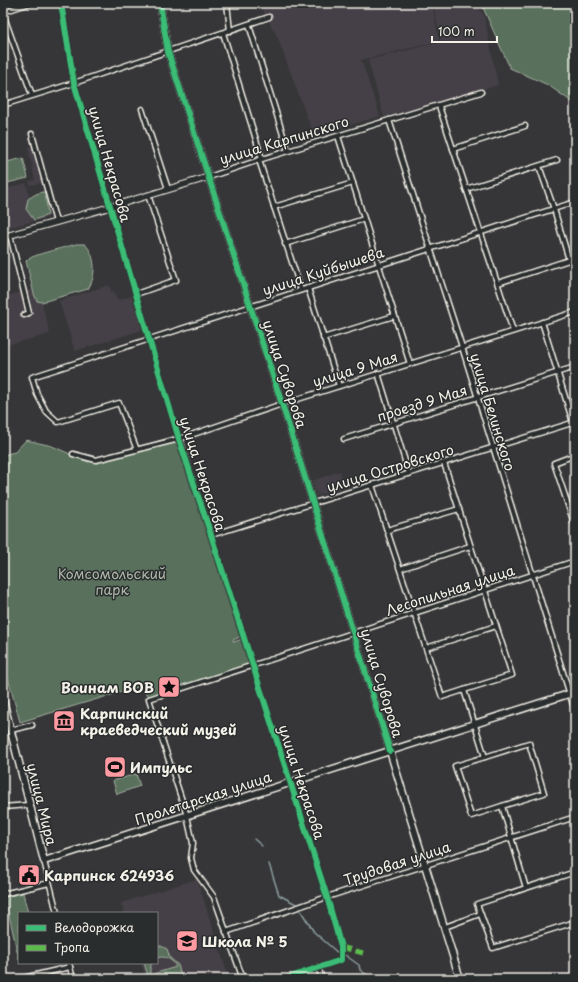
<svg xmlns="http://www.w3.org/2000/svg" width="578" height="982" font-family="'Playpen Sans',sans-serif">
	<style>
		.built { fill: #454046 }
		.green { fill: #59705c; stroke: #a6b0a2 }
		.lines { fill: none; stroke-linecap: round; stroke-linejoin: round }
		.stream { stroke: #8b9c9b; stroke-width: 1.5 }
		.minor-casing { stroke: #f4f1e8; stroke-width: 7 }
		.tertiary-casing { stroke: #f4f1e8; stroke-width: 8 }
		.secondary-casing { stroke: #f4f1e8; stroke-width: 9 }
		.minor { stroke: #2a2d2e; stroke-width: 4 }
		.tertiary { stroke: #2a2d2e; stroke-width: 5.5 }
		.secondary { stroke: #2a2d2e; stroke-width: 6 }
		.quiet { stroke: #5cbc4b; stroke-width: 5; stroke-dasharray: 10 5; stroke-linecap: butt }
		.cycleway-casing { stroke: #2a2d2e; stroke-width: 8 }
		.cycleway { stroke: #3abd76; stroke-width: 6 }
		.labels { text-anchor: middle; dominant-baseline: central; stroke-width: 3; stroke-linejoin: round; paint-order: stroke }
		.street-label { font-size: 14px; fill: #f4f1e8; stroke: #2a2d2e }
		.park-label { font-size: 14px; fill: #aeb7a9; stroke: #2a2d2e }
		.poi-label { font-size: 14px; font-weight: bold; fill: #f4f1e8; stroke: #2a2d2e; text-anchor: start }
	</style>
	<rect width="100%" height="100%" fill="#363639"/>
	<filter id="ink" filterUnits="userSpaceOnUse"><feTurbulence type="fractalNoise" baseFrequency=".025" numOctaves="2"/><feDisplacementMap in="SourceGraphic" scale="8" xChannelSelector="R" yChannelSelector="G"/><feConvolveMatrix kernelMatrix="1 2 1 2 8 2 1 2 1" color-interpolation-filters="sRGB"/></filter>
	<g filter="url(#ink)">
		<g class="built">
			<path d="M262 3H432L439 41 361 60 380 116 314 136 277 36 262 9Z"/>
			<path d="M433 3H474L484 15 498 85 384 117 368 60 441 42Z"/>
			<path d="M35 146 36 153 34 154 41 183 30 185 29 181 35 180 28 147Z"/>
			<path d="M26 183 30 198 43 194 49 217 3 229V190Z"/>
			<path d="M109 285 111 292 114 291 117 300 132 296 142 330 75 351 59 301Z"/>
			<path d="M38 288 50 334 3 346V297Z"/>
			<path d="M340 471 342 477 337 479 340 488 317 496 312 481Z"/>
			<path d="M197 879 229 979H146L141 963H157V913H124L121 903Z"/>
		</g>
		<g class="green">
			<path d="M481 3H575V104L548 85 510 68Z"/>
			<path d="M23 158 28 178 3 184V163Z"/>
			<path d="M42 192H45L48 215 34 220 26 209 28 199 36 194Z"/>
			<path d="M76 244H85C96 256 97 275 88 289L42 302 37 301 34 294 26 261C32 254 65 248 76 244Z"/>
			<path d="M182 434 242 636 233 640 234 642 242 639 250 666 149 696 138 687 20 722 3 660V455L15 452 26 440 52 446 88 462Z"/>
			<path d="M136 774 140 786 117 794 113 781Z"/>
			<path d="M23 893 28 913H19V960L5 897Z"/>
			<path d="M157 946H161L167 949 170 958 178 965 182 979H149L144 963H152L150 968V975L176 967C172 959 165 955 157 958Z"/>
		</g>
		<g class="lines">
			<g class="stream">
				<path d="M254 839 262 846"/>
				<path d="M269 864 279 895 298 905"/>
				<path d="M301 911 314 932 339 954"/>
				<path d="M345 955 359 965 360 970 373 979"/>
			</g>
			<g class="minor-casing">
				<g id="minor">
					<path d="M61 3 74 83 149 339 179 439 211 535 327 897 341 947V960L284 979"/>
					<path d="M227 3 230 31"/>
					<path d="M3 9 4 3"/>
					<path d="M3 12 30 3"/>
					<path d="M3 14 32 95"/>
					<path d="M249 25 288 151"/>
					<path d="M223 33 262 159"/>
					<path d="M3 105 74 83 269 17"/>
					<path d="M439 106 513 331"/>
					<path d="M142 109 168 189"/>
					<path d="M389 120 462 347 575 711"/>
					<path d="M32 134 56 222"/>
					<path d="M338 136 410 364"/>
					<path d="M453 149 525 126"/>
					<path d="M259 160 301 290"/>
					<path d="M539 166 554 209 569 260"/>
					<path d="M209 177 262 159 481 92"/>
					<path d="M466 189 557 160"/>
					<path d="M274 207 353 183"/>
					<path d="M10 235 29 313 24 315"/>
					<path d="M285 244 364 219"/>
					<path d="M498 283 575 258"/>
					<path d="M308 288 339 386"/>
					<path d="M136 294 176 280 148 195"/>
					<path d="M542 322 575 429"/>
					<path d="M323 338 394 316"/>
					<path d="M378 373 409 474"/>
					<path d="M344 439 575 367"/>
					<path d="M137 450 119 403 58 422 46 411 37 394 32 377 575 202"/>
					<path d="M73 454 96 460 179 439 282 404 575 312"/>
					<path d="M575 455 554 463 575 526"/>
					<path d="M444 463 512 675 464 690"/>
					<path d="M372 485 442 697 464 690 485 757 529 743 544 793 502 806 526 888"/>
					<path d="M387 530 459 509"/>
					<path d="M211 535 575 422"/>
					<path d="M400 569 470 546"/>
					<path d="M426 648 496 626"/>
					<path d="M11 730 32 725"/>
					<path d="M485 757 455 766 471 816 502 806"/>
					<path d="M3 807 29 805"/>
					<path d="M44 861 57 913"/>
					<path d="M575 872 477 904 493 948 575 922"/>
					<path d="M3 894 49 883"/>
					<path d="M445 927 480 914"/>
					<path d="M226 932 327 897 575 817"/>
					<path d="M69 963 73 979"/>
					<path d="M318 967 322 979"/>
					<path d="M19 979 70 967"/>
					<path d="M243 979 214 897 194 870 191 858 193 843 187 816 149 699 575 561"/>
					<path d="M453 979 459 977"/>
				</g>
			</g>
			<g class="tertiary-casing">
				<g id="tertiary">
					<path d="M160 3 168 52 282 404 390 751"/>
					<path d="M3 237 110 207 209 177"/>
				</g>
			</g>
			<g class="secondary-casing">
				<g id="secondary">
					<path d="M3 700 44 861 575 692"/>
					<path d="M390 751 460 979"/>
				</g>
			</g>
			<use href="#minor" class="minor"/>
			<use href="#tertiary" class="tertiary"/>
			<use href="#secondary" class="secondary"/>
			<path class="quiet" d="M341 947 363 953"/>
			<g class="cycleway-casing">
				<g id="cycleway">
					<path d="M61 3 74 83 149 339 179 439 211 535 327 897 341 947V960L284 979"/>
					<path d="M160 3 168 52 282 404 390 751"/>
				</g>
			</g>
			<use href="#cycleway" class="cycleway"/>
		</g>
	</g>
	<defs>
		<g id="sight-square" transform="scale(1.15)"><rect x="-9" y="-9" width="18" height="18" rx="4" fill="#ff9aa2" stroke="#2a2d2e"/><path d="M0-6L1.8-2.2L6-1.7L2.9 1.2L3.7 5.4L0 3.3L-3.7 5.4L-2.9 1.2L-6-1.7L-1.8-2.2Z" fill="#111"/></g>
		<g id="museum-square" transform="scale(1.15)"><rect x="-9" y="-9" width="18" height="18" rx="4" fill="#ff9aa2" stroke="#2a2d2e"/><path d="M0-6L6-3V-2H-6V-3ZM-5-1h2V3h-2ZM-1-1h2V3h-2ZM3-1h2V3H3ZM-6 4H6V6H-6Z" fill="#111"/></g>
		<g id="stadium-square" transform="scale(1.15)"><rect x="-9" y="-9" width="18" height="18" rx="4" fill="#ff9aa2" stroke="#2a2d2e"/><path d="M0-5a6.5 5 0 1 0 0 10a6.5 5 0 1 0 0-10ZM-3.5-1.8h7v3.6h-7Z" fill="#111"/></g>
		<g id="civic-square" transform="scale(1.15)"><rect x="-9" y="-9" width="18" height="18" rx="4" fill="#ff9aa2" stroke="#2a2d2e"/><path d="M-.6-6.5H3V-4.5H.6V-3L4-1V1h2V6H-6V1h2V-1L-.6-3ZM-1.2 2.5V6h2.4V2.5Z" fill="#111"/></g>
		<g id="school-square" transform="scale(1.15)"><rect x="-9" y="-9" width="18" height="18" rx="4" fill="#ff9aa2" stroke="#2a2d2e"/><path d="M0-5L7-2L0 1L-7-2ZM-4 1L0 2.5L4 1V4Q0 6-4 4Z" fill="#111"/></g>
	</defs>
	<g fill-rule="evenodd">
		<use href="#sight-square" x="169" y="687"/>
		<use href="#museum-square" x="64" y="721"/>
		<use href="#stadium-square" x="115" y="767"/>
		<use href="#civic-square" x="29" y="875"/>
		<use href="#school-square" x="187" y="941"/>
	</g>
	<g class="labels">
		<g class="street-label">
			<text transform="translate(284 140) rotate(-17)">улица Карпинского</text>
			<text transform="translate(110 164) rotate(74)">улица Некрасова</text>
			<text transform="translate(323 271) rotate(-18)">улица Куйбышева</text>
			<text transform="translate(355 369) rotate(-17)">улица 9 Мая</text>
			<text transform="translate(285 374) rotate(72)">улица Суворова</text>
			<text transform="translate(422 403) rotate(-17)">проезд 9 Мая</text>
			<text transform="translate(493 412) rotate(73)">улица Белинского</text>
			<text transform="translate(390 468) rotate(-17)">улица Островского</text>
			<text transform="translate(203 474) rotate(72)">улица Некрасова</text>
			<text transform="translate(450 590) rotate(-18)">Лесопильная улица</text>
			<text transform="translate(382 683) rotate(73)">улица Суворова</text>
			<text transform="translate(302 782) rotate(72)">улица Некрасова</text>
			<text transform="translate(203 798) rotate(-18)">Пролетарская улица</text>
			<text transform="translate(42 804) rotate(76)">улица Мира</text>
			<text transform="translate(397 863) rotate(-18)">Трудовая улица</text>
		</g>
		<g class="park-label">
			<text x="112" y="573">Комсомольский<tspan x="112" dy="16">парк</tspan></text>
		</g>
		<g class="poi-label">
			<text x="154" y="687" text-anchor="end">Воинам ВОВ</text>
			<text x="80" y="713">Карпинский<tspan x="80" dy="16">краеведческий музей</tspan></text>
			<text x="130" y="767">Импульс</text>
			<text x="44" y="875">Карпинск 624936</text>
			<text x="202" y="941">Школа № 5</text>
		</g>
	</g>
	<rect width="578" height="982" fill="none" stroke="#2a2d2e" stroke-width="16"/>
	<rect x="8" y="8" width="562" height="966" fill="none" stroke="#f4f1e8" stroke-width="1.5" filter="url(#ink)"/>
	<rect x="18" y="912" width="140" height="52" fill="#2a2d2e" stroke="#7b7b78"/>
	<rect x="26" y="925" width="20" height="6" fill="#3abd76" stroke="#7b7b78"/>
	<text x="54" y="932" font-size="12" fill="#f4f1e8">Велодорожка</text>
	<rect x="26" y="945" width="20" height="6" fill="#5cbc4b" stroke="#7b7b78"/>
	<text x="54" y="952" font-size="12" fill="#f4f1e8">Тропа</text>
	<path d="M432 36v6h65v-6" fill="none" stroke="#f4f1e8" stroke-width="2"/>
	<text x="438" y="36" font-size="12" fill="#f4f1e8" stroke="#2a2d2e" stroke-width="3" paint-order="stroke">100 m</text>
</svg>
